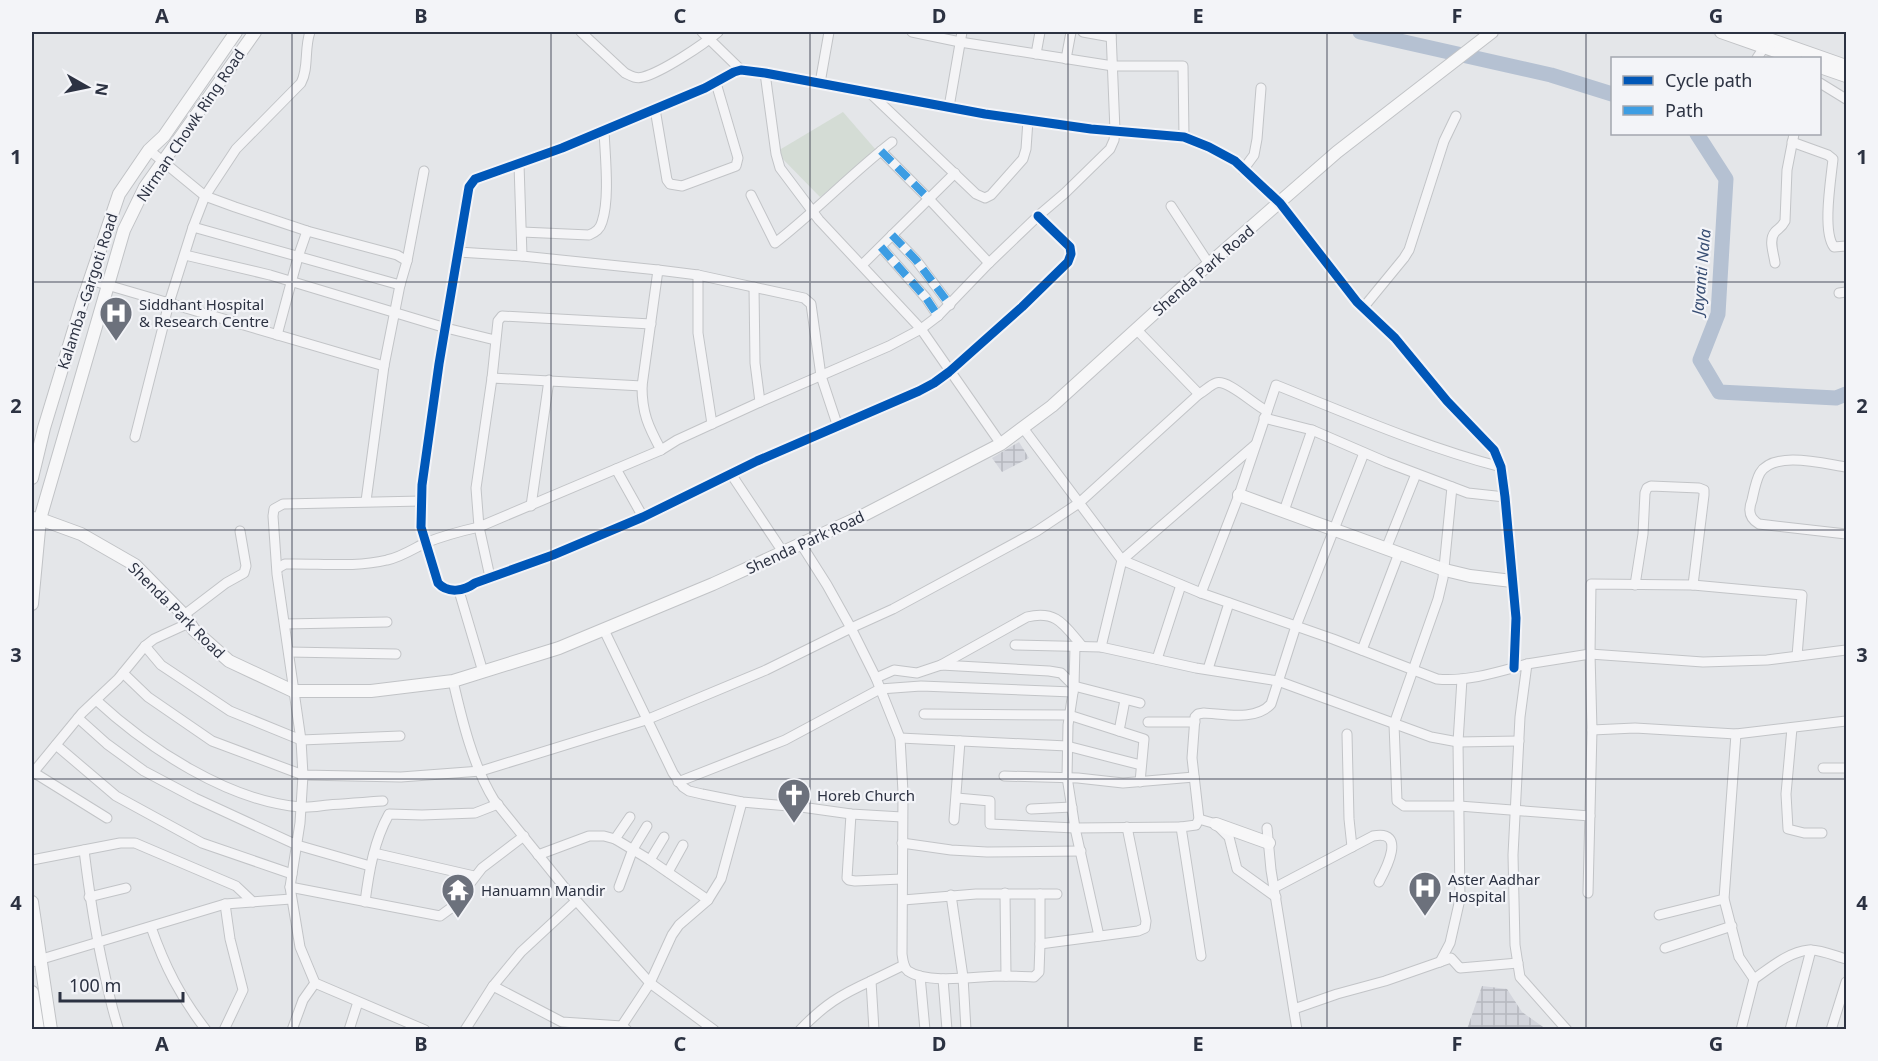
<svg xmlns="http://www.w3.org/2000/svg" width="1878" height="1061" font-family="'Noto Sans',sans-serif">
	<style>
		.industrial { fill: url(#industrial-grid) }
		.pitch { fill: #d4dcd5 }
		.lines { fill: none; stroke-linecap: round; stroke-linejoin: round }
		.river { stroke: #b5c1d2; stroke-width: 15 }
		.minor-casing { stroke: #c2c4c7; stroke-width: 11 }
		.major-casing { stroke: #c1c3c6; stroke-width: 14 }
		.minor { stroke: #f4f4f6; stroke-width: 9 }
		.major { stroke: #f7f7f8; stroke-width: 12 }
		.quiet { stroke: #3d9de3; stroke-width: 8; stroke-dasharray: 15 8; stroke-linecap: butt }
		.cycleway-casing { stroke: #f3f4f8; stroke-width: 13 }
		.cycleway { stroke: #0057b8; stroke-width: 9 }
		.grid { fill: none; stroke: #2c3242; stroke-width: 1.5; stroke-opacity: 0.55 }
		.labels { text-anchor: middle; dominant-baseline: central; stroke-width: 4.5; stroke-linejoin: round; paint-order: stroke }
		.street-label { font-size: 15px; fill: #2c3242; stroke: #f3f4f8 }
		.poi-label { font-size: 15px; fill: #2c3242; stroke: #f3f4f8; text-anchor: start }
		.water-label { font-size: 16px; font-style: italic; fill: #384e73; stroke: #f3f4f8 }
		.neatline { fill: none; stroke: #2c3242; stroke-width: 2 }
		.grid-label { font-size: 20px; text-anchor: middle; font-weight: bold; fill: #2c3242 }
	</style>
	<defs>
		<pattern id="industrial-grid" width="8" height="8" patternUnits="userSpaceOnUse" patternTransform="scale(1.5)"><rect width="8" height="8" fill="#d3d5dc"/><path d="M0 4h8M4 0v8" fill="none" stroke="#b5b7be"/></pattern>
	</defs>
	<rect width="100%" height="100%" fill="#e4e6e9"/>
	<g class="industrial">
		<path d="M1019 442 1029 458 1002 472 992 458Z"/>
		<path d="M1482 986 1507 989 1522 1012 1546 1029H1467Z"/>
	</g>
	<path class="pitch" d="M843 112 876 150 820 197 776 152Z"/>
	<g class="lines">
		<g class="river">
			<path d="M1360 32 1551 75 1612 94"/>
			<path d="M1697 134 1726 179 1718 314 1700 360 1719 392 1836 398 1846 394"/>
		</g>
		<g class="minor-casing">
			<g id="minor">
				<path d="M581 32 625 73C631 76 636 79 643 77 662 72 703 45 718 32"/>
				<path d="M702 32 741 70"/>
				<path d="M912 32 960 42 1113 66H1183L1184 137"/>
				<path d="M1083 32 1111 37"/>
				<path d="M1036 54 1040 32"/>
				<path d="M1757 58 1767 43"/>
				<path d="M1066 59 1071 32"/>
				<path d="M765 73 776 154 780 168 819 220 921 329 1001 444"/>
				<path d="M820 83 829 32"/>
				<path d="M1820 83 1846 99"/>
				<path d="M869 92 976 194 985 198 991 195 1023 159 1026 149 1028 120"/>
				<path d="M949 107 962 32"/>
				<path d="M655 109 667 180 670 184 682 186 736 166 738 158 716 83"/>
				<path d="M1792 142 1828 155 1833 159C1831 179 1822 232 1834 247L1846 246"/>
				<path d="M149 150 205 196 235 207 307 231 397 255 407 261 400 285 384 366 366 501"/>
				<path d="M881 151 929 199 989 263"/>
				<path d="M519 164 522 256"/>
				<path d="M1243 170 1254 155 1257 139 1261 88"/>
				<path d="M751 195 775 243C816 211 851 174 892 142"/>
				<path d="M1171 206 1209 264"/>
				<path d="M1038 216 1070 247 1071 254 1068 262 1022 307 949 372 934 383 919 391 757 461 643 517 553 555 475 583C464 591 448 594 438 583L421 527 422 485 439 364 469 187 475 179 562 148 705 88 734 72 741 70 765 73 985 114 1091 129 1184 137 1209 147 1235 161 1280 203 1357 302 1395 338 1447 401 1494 450 1501 467 1505 497 1516 618 1514 668"/>
				<path d="M193 227 400 285"/>
				<path d="M522 232 589 235C596 232 600 229 602 222 610 198 605 156 604 130"/>
				<path d="M892 235 916 260 950 305"/>
				<path d="M881 247 926 298 938 316"/>
				<path d="M458 252 522 256 658 270"/>
				<path d="M185 255 270 275 446 328 495 340"/>
				<path d="M407 261 424 171"/>
				<path d="M1775 263C1774 254 1768 240 1775 232 1779 228 1782 227 1785 221L1787 170 1794 134"/>
				<path d="M862 265 955 173"/>
				<path d="M698 275V333L712 424"/>
				<path d="M90 280 384 366"/>
				<path d="M754 287 755 363 760 402"/>
				<path d="M1839 293 1846 292"/>
				<path d="M1363 308 1404 258 1409 250 1444 141 1456 116"/>
				<path d="M1136 329 1199 394"/>
				<path d="M277 335 298 257 307 231"/>
				<path d="M492 378 498 321 502 316 651 324"/>
				<path d="M1264 418 1312 430 1386 462 1468 493 1505 497"/>
				<path d="M1023 428 1122 560 1201 593 1333 639 1437 679C1467 682 1498 672 1527 664L1520 717 1513 855 1515 945 1520 977 1567 1030"/>
				<path d="M135 437 169 303 193 227 205 196 236 149 301 83C309 68 304 49 310 32"/>
				<path d="M661 450C648 426 642 413 642 386L658 270 698 275 804 298 811 304 821 376 838 427"/>
				<path d="M1846 467C1825 464 1774 450 1760 473 1756 480 1754 491 1752 500 1748 510 1749 518 1759 524L1846 534"/>
				<path d="M616 469 643 517"/>
				<path d="M731 474 783 552"/>
				<path d="M1452 487 1443 578 1438 599 1394 724 1397 801 1404 806H1459L1590 816"/>
				<path d="M422 501 283 504 274 509 273 516 277 574 301 740 303 775 300 823 290 887 300 947 315 983 425 1030"/>
				<path d="M531 506 549 380"/>
				<path d="M1284 511 1312 430"/>
				<path d="M801 544 827 585 851 628 876 678 900 738 903 792 902 954C903 960 903 967 908 971 927 984 973 977 996 976 1009 976 1021 976 1034 977L1039 972 1040 944 1138 931 1145 928 1146 921 1127 827"/>
				<path d="M1386 549 1416 474"/>
				<path d="M278 568 285 564C319 563 354 568 387 560 401 557 413 549 425 543 443 536 461 531 479 527L661 450 677 440 760 402 889 346 921 329 938 316 989 263 1038 216 1065 193 1110 149 1114 140 1115 131 1111 32"/>
				<path d="M490 577 479 527 476 488 492 378 642 386"/>
				<path d="M1635 585 1643 534 1645 493 1647 488 1651 486 1699 488 1704 490V495L1693 585"/>
				<path d="M459 591 483 672"/>
				<path d="M1201 593 1239 495 1276 385C1351 415 1424 447 1501 467"/>
				<path d="M184 615 226 583 244 573 246 566 240 531"/>
				<path d="M285 624 387 622"/>
				<path d="M604 630 673 773 683 787 689 791 702 794 742 802 801 807 851 814 902 817"/>
				<path d="M1015 645 1101 647 1196 668 1278 681 1431 737 1458 742 1519 741"/>
				<path d="M145 646 161 665 230 711 301 740 400 736"/>
				<path d="M1075 646 1074 686 1068 725 1067 777 1075 828 1099 936"/>
				<path d="M1101 647 1122 560 1255 445"/>
				<path d="M1362 650 1399 553"/>
				<path d="M289 652 396 654"/>
				<path d="M1797 656 1802 595 1693 585 1591 584 1590 654 1592 730 1635 728 1736 734 1846 721"/>
				<path d="M1157 659 1181 585"/>
				<path d="M1527 664 1590 654 1703 662 1767 660 1846 650"/>
				<path d="M941 665 1027 617C1057 610 1064 625 1082 646"/>
				<path d="M1208 669 1229 603"/>
				<path d="M123 673 148 697 212 741 303 775 401 777 481 771 646 720 766 670 851 628 893 609 1037 531 1079 503 1199 394C1205 391 1210 385 1216 383 1228 379 1254 405 1267 411"/>
				<path d="M876 678 894 670 917 673 941 665 1049 671 1061 673 1074 686 1140 703"/>
				<path d="M453 681C462 720 473 766 494 800L565 888 650 983 714 1030"/>
				<path d="M96 700C148 748 228 801 300 807 309 808 319 806 328 805 346 804 364 802 383 801"/>
				<path d="M924 714 1069 715 1144 739 1140 782"/>
				<path d="M78 718 107 744 144 771 195 798 297 845 370 866"/>
				<path d="M1148 722H1195"/>
				<path d="M1792 728 1786 794 1788 829 1804 833H1822"/>
				<path d="M1119 731 1125 700"/>
				<path d="M1347 734 1349 819 1352 847"/>
				<path d="M1736 734 1724 899 1739 957 1754 979C1770 968 1788 952 1809 950 1820 949 1835 956 1846 959"/>
				<path d="M900 738 1067 746 1141 765"/>
				<path d="M56 745 116 796 202 843 292 874"/>
				<path d="M1823 768H1846"/>
				<path d="M33 772 107 818"/>
				<path d="M32 774 82 713 118 679 145 646 154 639 189 623"/>
				<path d="M1004 776 1078 778 1123 783 1194 777"/>
				<path d="M678 782 785 740 880 689 921 686 1073 692"/>
				<path d="M957 798 990 801V824L1075 828 1181 827"/>
				<path d="M1031 809 1072 807"/>
				<path d="M851 814 847 878 849 880 855 881 902 879"/>
				<path d="M1199 819 1216 824 1229 837 1237 869 1276 897"/>
				<path d="M954 820 960 741"/>
				<path d="M1267 828 1271 870 1297 1030"/>
				<path d="M615 839 630 817"/>
				<path d="M902 843 951 850 987 852 1081 851"/>
				<path d="M84 850C89 891 95 931 104 971 108 990 112 1010 119 1030"/>
				<path d="M374 853 474 876"/>
				<path d="M538 855 589 836H604L615 839 650 860 708 900"/>
				<path d="M32 860 120 843H135L236 886 253 902"/>
				<path d="M650 860 664 837"/>
				<path d="M668 872 683 845"/>
				<path d="M290 887 440 916 451 908 482 868 524 836"/>
				<path d="M619 887 633 849 647 826"/>
				<path d="M1274 888 1373 836C1407 829 1386 869 1379 882"/>
				<path d="M1005 893 1006 976"/>
				<path d="M1588 893 1592 730"/>
				<path d="M1040 894V944"/>
				<path d="M951 895 963 977 966 1030"/>
				<path d="M89 897 126 888"/>
				<path d="M903 900 976 894H1057"/>
				<path d="M365 902C369 871 374 841 389 814L422 815 475 813 498 804"/>
				<path d="M1659 915 1724 899"/>
				<path d="M151 927C165 967 180 996 206 1030"/>
				<path d="M1665 948 1732 926"/>
				<path d="M1201 956 1181 827 1196 825 1199 819 1192 758 1195 717 1198 714 1204 713C1225 714 1256 721 1271 704L1296 626 1364 453"/>
				<path d="M32 962 225 904 291 899"/>
				<path d="M1440 962 1450 943 1460 899 1458 742 1462 679"/>
				<path d="M920 976 925 1030"/>
				<path d="M943 979 947 1030"/>
				<path d="M493 986 562 1022 622 1026 627 1030"/>
				<path d="M1294 1009 1337 994 1385 981 1451 958 1460 968 1518 963"/>
				<path d="M224 1030 243 990 230 939 225 904"/>
				<path d="M292 1030 303 1000 315 983"/>
				<path d="M349 1030 358 1002"/>
				<path d="M465 1030 493 986 521 952 576 901"/>
				<path d="M619 1030 650 983 672 935 679 925 708 900 721 879 742 802"/>
				<path d="M800 1030C824 1005 840 995 871 981"/>
				<path d="M874 1030 871 981 904 965"/>
				<path d="M1741 1030 1754 979"/>
				<path d="M1790 1030 1811 950"/>
				<path d="M1831 1030 1846 982"/>
			</g>
		</g>
		<g class="major-casing">
			<g id="major">
				<path d="M1721 32 1795 58"/>
				<path d="M1749 32 1846 66"/>
				<path d="M1820 67 1846 76"/>
				<path d="M32 478 44 428 82 303 119 194 149 150 164 136 236 32"/>
				<path d="M1239 495 1445 570 1470 576 1512 581"/>
				<path d="M32 518 40 519 81 534 135 565 184 615 194 630 229 661 293 691H371L453 681 559 648 713 584 862 516 1001 444 1052 406 1194 277 1337 152 1492 32"/>
				<path d="M32 604 40 519 124 230 145 187 255 32"/>
				<path d="M1216 824 1269 843"/>
				<path d="M32 902 51 1030"/>
				<path d="M32 992 38 1030"/>
			</g>
		</g>
		<use href="#minor" class="minor"/>
		<use href="#major" class="major"/>
		<g class="quiet">
			<path d="M881 151 929 199"/>
			<path d="M892 235 916 260 950 305"/>
			<path d="M881 247 926 298 938 316"/>
		</g>
		<g class="cycleway-casing">
			<path id="cycleway" d="M1038 216 1070 247 1071 254 1068 262 1022 307 949 372 934 383 919 391 757 461 643 517 553 555 475 583C464 591 448 594 438 583L421 527 422 485 439 364 469 187 475 179 562 148 705 88 734 72 741 70 765 73 985 114 1091 129 1184 137 1209 147 1235 161 1280 203 1357 302 1395 338 1447 401 1494 450 1501 467 1505 497 1516 618 1514 668"/>
		</g>
		<use href="#cycleway" class="cycleway"/>
	</g>
	<path class="grid" d="M292 32V1030M551 32V1030M810 32V1030M1068 32V1030M1327 32V1030M1586 32V1030M32 282H1846M32 530H1846M32 779H1846"/>
	<defs>
		<g id="hospital-pin" transform="scale(1.725)"><path d="M0 17L-7.5 6A9.5 9.5 0 1 1 7.5 6Z" fill="#6c717c" stroke="#f3f4f8"/><path d="M-5-5h3v3.5h4V-5h3V5h-3V1.5h-4V5h-3Z" fill="#fff"/></g>
		<g id="church-pin" transform="scale(1.725)"><path d="M0 17L-7.5 6A9.5 9.5 0 1 1 7.5 6Z" fill="#6c717c" stroke="#f3f4f8"/><path d="M-1.2-6h2.4v3.5h3.3v2.4h-3.3V6h-2.4V-.1h-3.3v-2.4h3.3Z" fill="#fff"/></g>
		<g id="temple-pin" transform="scale(1.725)"><path d="M0 17L-7.5 6A9.5 9.5 0 1 1 7.5 6Z" fill="#6c717c" stroke="#f3f4f8"/><path d="M0-6L5-2H3V0L6.5 2.5H4V6H1.5V3h-3V6H-4V2.5H-6.5L-3 0V-2H-5Z" fill="#fff"/></g>
	</defs>
	<g fill-rule="evenodd">
		<use href="#hospital-pin" x="116" y="313"/>
		<use href="#church-pin" x="794" y="795"/>
		<use href="#hospital-pin" x="1425" y="888"/>
		<use href="#temple-pin" x="458" y="890"/>
	</g>
	<g class="labels">
		<g class="street-label">
			<text transform="translate(190 125) rotate(-56)">Nirman Chowk Ring Road</text>
			<text transform="translate(1203 270) rotate(-41)">Shenda Park Road</text>
			<text transform="translate(87 291) rotate(-72)">Kalamba -Gargoti Road</text>
			<text transform="translate(805 542) rotate(-25)">Shenda Park Road</text>
			<text transform="translate(177 610) rotate(45)">Shenda Park Road</text>
		</g>
		<g class="poi-label">
			<text x="139" y="304">Siddhant Hospital<tspan x="139" dy="17">&amp; Research Centre</tspan></text>
			<text x="817" y="795">Horeb Church</text>
			<text x="1448" y="879">Aster Aadhar<tspan x="1448" dy="17">Hospital</tspan></text>
			<text x="481" y="890">Hanuamn Mandir</text>
		</g>
		<g class="water-label">
			<text transform="translate(1701 272) rotate(-85)">Jayanti Nala</text>
		</g>
	</g>
	<rect width="1878" height="1061" fill="none" stroke="#f3f4f8" stroke-width="66"/>
	<rect x="1611" y="57" width="210" height="78" fill="#f3f4f8" stroke="#a3a6af" stroke-width="1.5"/>
	<rect x="1623" y="76" width="30" height="9" fill="#0057b8" stroke="#a3a6af" stroke-width="1.5"/>
	<text x="1665" y="87" font-size="18" fill="#2c3242">Cycle path</text>
	<rect x="1623" y="106" width="30" height="9" fill="#3d9de3" stroke="#a3a6af" stroke-width="1.5"/>
	<text x="1665" y="117" font-size="18" fill="#2c3242">Path</text>
	<g transform="translate(87 87) rotate(99)" stroke="#f3f4f8" stroke-width="4.5" paint-order="stroke">
	<path d="M0-4.5L10 22L0 15L-10 22Z" fill="#2c3242"/>
	<text y="-9" font-size="16" font-weight="bold" text-anchor="middle" fill="#2c3242">N</text>
	</g>
	<path d="M60 992v9h123v-9" fill="none" stroke="#2c3242" stroke-width="3"/>
	<text x="69" y="992" font-size="18" fill="#2c3242" stroke="#f3f4f8" stroke-width="4.5" paint-order="stroke">100 m</text>
	<rect x="33" y="33" width="1812" height="995" class="neatline"/>
	<g class="grid-label">
		<text x="162" y="23">A</text>
		<text x="421" y="23">B</text>
		<text x="680" y="23">C</text>
		<text x="939" y="23">D</text>
		<text x="1198" y="23">E</text>
		<text x="1457" y="23">F</text>
		<text x="1716" y="23">G</text>
		<text x="16" y="164">1</text>
		<text x="1862" y="164">1</text>
		<text x="16" y="413">2</text>
		<text x="1862" y="413">2</text>
		<text x="16" y="662">3</text>
		<text x="1862" y="662">3</text>
		<text x="16" y="910">4</text>
		<text x="1862" y="910">4</text>
		<text x="162" y="1051">A</text>
		<text x="421" y="1051">B</text>
		<text x="680" y="1051">C</text>
		<text x="939" y="1051">D</text>
		<text x="1198" y="1051">E</text>
		<text x="1457" y="1051">F</text>
		<text x="1716" y="1051">G</text>
	</g>
</svg>
